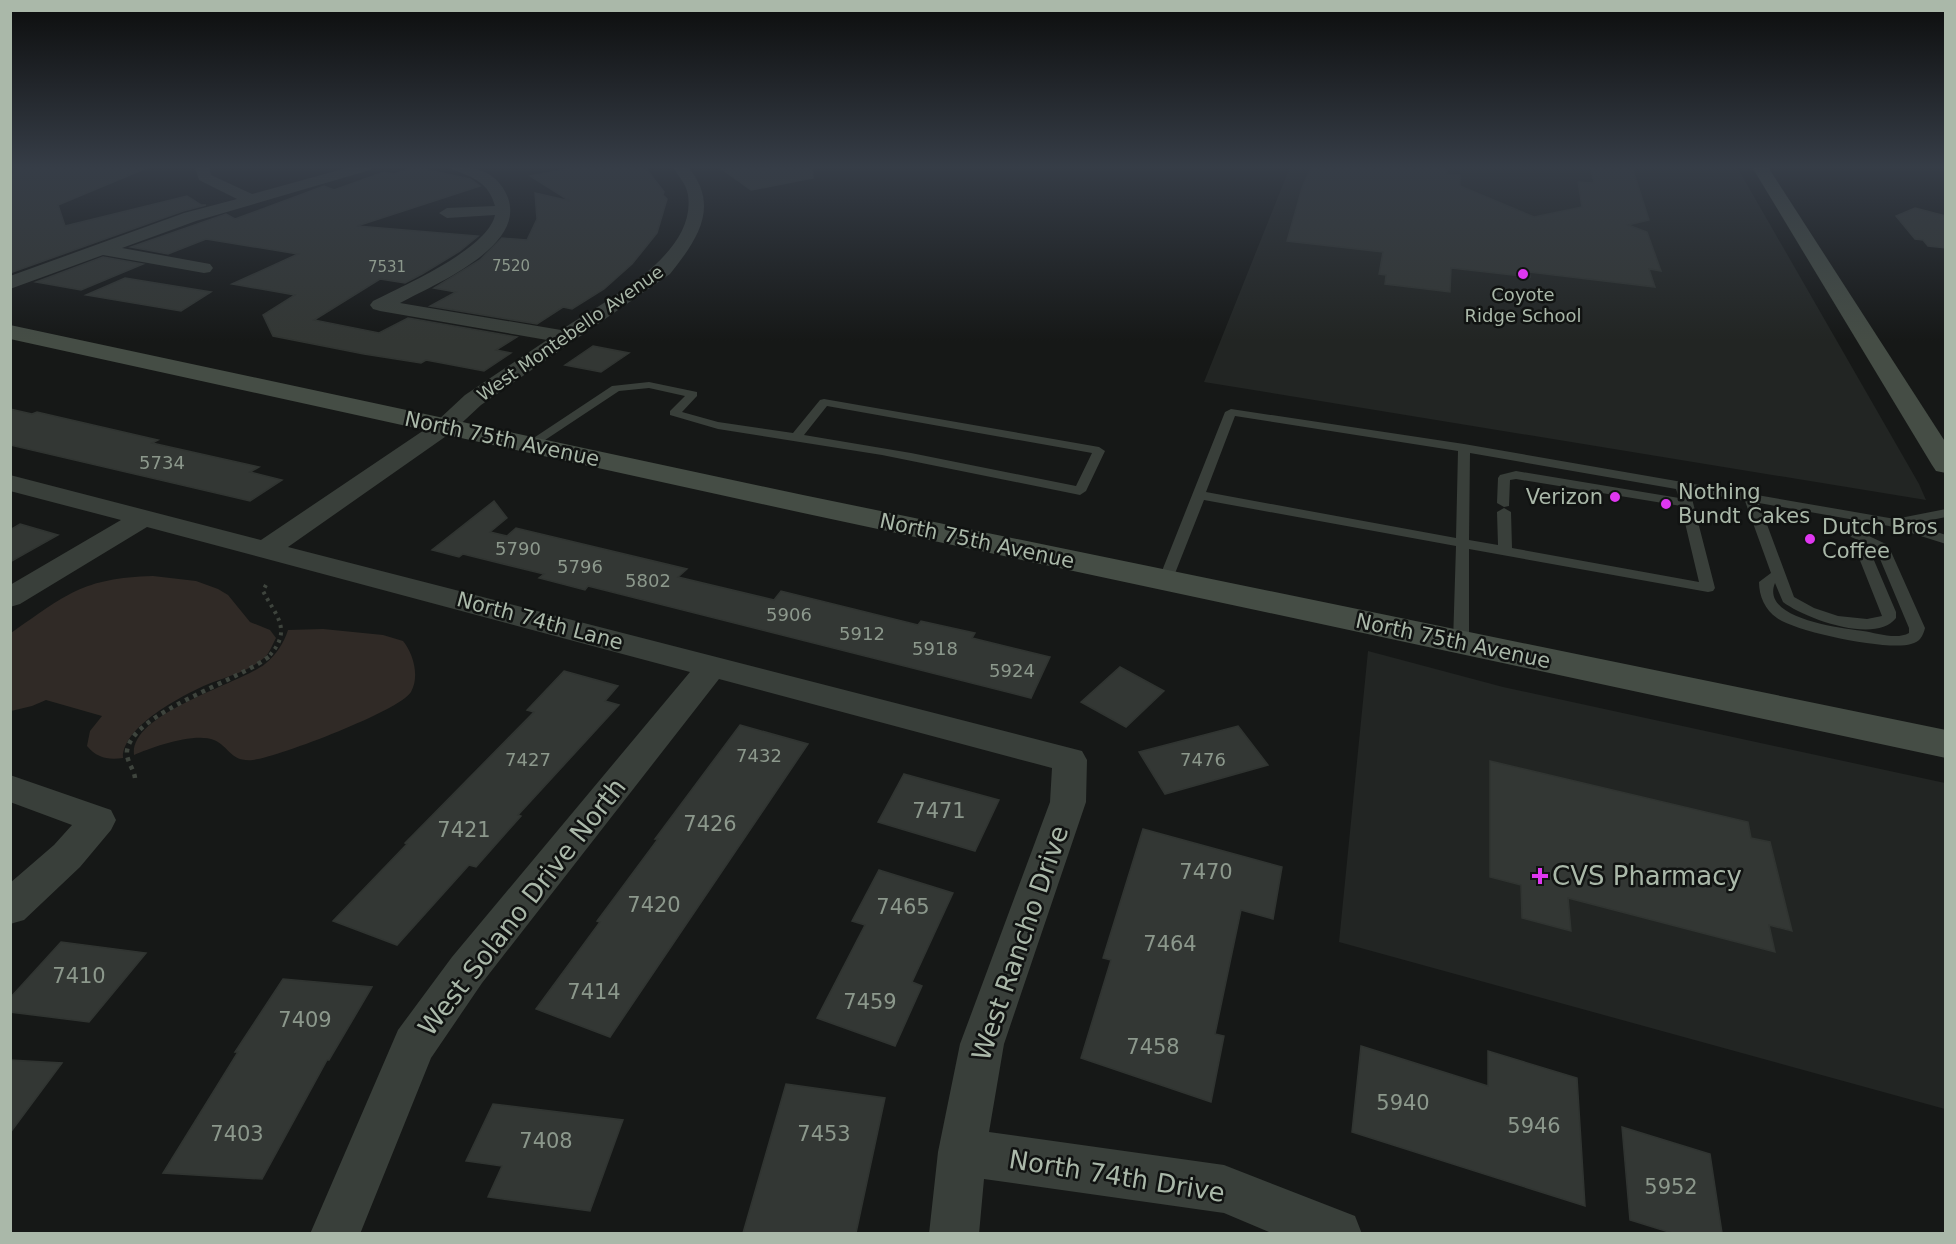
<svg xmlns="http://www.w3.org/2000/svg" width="1956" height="1244" font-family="'DejaVu Sans',sans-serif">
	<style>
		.built { fill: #222523 }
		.green { fill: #302a26 }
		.building { fill: #333734; stroke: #303431; stroke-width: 1.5 }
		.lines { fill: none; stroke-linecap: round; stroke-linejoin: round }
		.path-far1 { stroke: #3e443d; stroke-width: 4; stroke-dasharray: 3 4.5; stroke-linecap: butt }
		.path { stroke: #3e443d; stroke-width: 4.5; stroke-dasharray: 4 5; stroke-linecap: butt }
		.lane { fill: #393f3a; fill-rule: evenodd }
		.street { fill: #393f3a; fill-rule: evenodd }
		.secondary { fill: #454d45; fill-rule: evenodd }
		.poi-dot { fill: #df37f0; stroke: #111312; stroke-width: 2 }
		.labels { text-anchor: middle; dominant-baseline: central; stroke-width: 5; stroke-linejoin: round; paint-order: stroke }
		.far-number-label { font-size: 15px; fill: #8c988c }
		.far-poi-label { font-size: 18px; fill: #aab8a9; stroke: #111312 }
		.far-street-label { font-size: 18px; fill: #aab8a9; stroke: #111312 }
		.number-label { font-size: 18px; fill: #8c988c }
		.street-label { font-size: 21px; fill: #aab8a9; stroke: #111312 }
		.poi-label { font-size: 21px; fill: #aab8a9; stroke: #111312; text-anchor: start }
		.near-number-label { font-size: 21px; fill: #8c988c }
		.near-poi-label { font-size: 26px; fill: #aab8a9; stroke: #111312; text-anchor: start }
		.near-street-label { font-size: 26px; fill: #aab8a9; stroke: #111312 }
	</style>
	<rect width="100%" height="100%" fill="#161817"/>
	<g class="built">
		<path d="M1290 167H1737L1919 484 1926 500 1204 382Z"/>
		<path d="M1368 651 1503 687 1945 783V1109L1339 942Z"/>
	</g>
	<g class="green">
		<path d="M153 576 196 581 218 589 228 595 250 622 270 630 276 638C272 645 270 653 264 658 248 672 225 677 206 685 181 696 122 727 123 758 108 760 97 758 87 746L90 731 102 716 46 700 32 706 11 711V633C66 595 82 578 153 576Z"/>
		<path d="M323 629 383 635 403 641C413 653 420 676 411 692 399 711 278 757 253 760 230 762 230 747 214 740 195 732 152 747 134 755 129 713 240 684 265 664 276 655 284 643 288 630Z"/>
	</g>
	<g class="building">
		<path d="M19 167H149L58 205 65 226 187 196 201 205H206L183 211 10 273V177Z"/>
		<path d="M414 167 470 179 480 186 357 226 478 236 460 251 422 274 405 283 380 279 314 320 379 333 408 318 517 337 496 350 511 353 484 371 426 360 421 363 364 354 273 336 263 315 295 295 232 284 298 254 206 239 168 254 131 247 226 214 235 219 324 186 334 190 384 172 394 174Z"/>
		<path d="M579 167H645L664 192 663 195 667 199 657 233 632 264 604 289 572 309 563 307 537 324 430 306 456 292 434 288 480 260 502 238 527 240 537 219 535 193 570 201 530 176Z"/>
		<path d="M719 167H812L813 178 751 190Z"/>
		<path d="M1311 167H1447V174L1460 175V186L1534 217 1582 207 1578 182 1594 183 1590 167H1632L1649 220 1628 225 1647 232 1661 271 1649 269 1655 287 1529 272 1530 277 1451 268 1450 292 1385 284 1386 275 1379 274 1383 252 1287 241 1302 188Z"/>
		<path d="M1915 208 1946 216V248L1928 246 1923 240 1915 239 1896 216Z"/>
		<path d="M103 257 143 264 81 290 36 282Z"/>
		<path d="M125 278 211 292 181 311 86 295Z"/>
		<path d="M593 346 629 353 601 372 565 365Z"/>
		<path d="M10 409 32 414 37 412 158 440 152 443 259 467 250 472 282 480 250 501 10 445Z"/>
		<path d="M494 501 507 518 490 532 507 536 516 528 687 569 678 577 774 600 781 591 918 625 921 621 975 633 972 638 1050 657 1031 698 588 586 585 590 539 578 544 574 463 554 459 557 432 550Z"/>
		<path d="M20 524 58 535 10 562V530Z"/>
		<path d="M1120 667 1164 691 1126 727 1081 702Z"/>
		<path d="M564 671 618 686 605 701 619 705 518 815 521 816 476 867 469 865 397 945 333 921 407 844 405 843 534 712 527 710Z"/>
		<path d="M740 725 808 744 610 1037 536 1009 600 922 597 921 658 839H655Z"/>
		<path d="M1238 726 1268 765 1165 794 1139 752Z"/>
		<path d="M1490 761 1748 822 1751 838 1770 842 1792 931 1769 925 1775 952 1568 898 1571 931 1522 918 1521 885 1490 877Z"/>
		<path d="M904 774 999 800 975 851 878 822Z"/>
		<path d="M1143 829 1282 867 1273 919 1241 910 1215 1034 1224 1036 1211 1102 1081 1058 1111 960 1103 958Z"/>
		<path d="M879 870 953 893 912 982 922 986 895 1046 817 1018 865 925 852 921Z"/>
		<path d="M61 942 146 953 89 1022 10 1012V998Z"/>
		<path d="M283 979 372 987 329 1060H327L262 1179 163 1173 238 1052H235Z"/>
		<path d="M1361 1046 1488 1086V1051L1577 1078 1585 1206 1352 1132Z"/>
		<path d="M10 1060 62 1063 10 1133Z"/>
		<path d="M786 1084 885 1098 856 1233H743Z"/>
		<path d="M493 1104 623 1120 590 1211 488 1197 502 1166 466 1161Z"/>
		<path d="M1622 1127 1710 1154 1722 1233H1672L1630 1220Z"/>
	</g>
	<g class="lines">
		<path class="path-far1" d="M266 585 263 591C275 615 293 629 270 655"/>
		<path class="path" d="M135 778C134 769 126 761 127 751 132 712 243 680 272 654"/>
		<g class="lane">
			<path d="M649 382 697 392V396L682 412 718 422 793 433 820 400 824 399 1099 447 1105 451 1086 491 1080 495 882 455 718 429 670 415V411L685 396 649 388 619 391 533 448 529 449 523 445 612 386ZM827 406 1092 453 1076 486 911 453 804 435Z"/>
			<path d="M1231 409 1464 444 1895 519 1946 509V517L1912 524 1946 535V544L1889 526 1759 503 1794 597 1814 608 1838 616 1867 619 1882 616 1859 558 1866 554 1873 558 1896 612V618C1876 645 1804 618 1783 602L1775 583C1760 619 1842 628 1863 631 1876 633 1897 640 1909 633V628L1875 547 1851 537 1849 534 1851 531 1856 530 1888 545 1925 628C1923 636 1920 642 1911 644 1888 651 1796 632 1777 618 1765 610 1759 596 1759 582L1771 573 1745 501 1690 491 1715 588 1713 591 1708 592 1469 549V643L1461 648 1453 643 1456 546 1204 500 1172 581 1170 584H1160L1158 581 1225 412ZM1235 416 1458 451 1456 538 1206 492ZM1470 453 1676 489 1679 498 1516 471 1500 475 1498 478 1497 503 1504 507 1509 506 1510 480 1516 479 1681 506 1699 582 1512 548 1511 512 1504 508 1497 512 1498 545 1469 540Z"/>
		</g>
		<g class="street">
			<path d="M195 167H209L211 175 252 194 350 167H372L370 170 196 221 122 248 210 264 213 268 210 272 204 273 103 255 10 289V276L184 213 237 199 199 180Z"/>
			<path d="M451 167C472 167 491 169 503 188 538 242 437 283 400 303L561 330C604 301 697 256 688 195 686 183 678 176 673 167H688C721 206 697 240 670 274L481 405 452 432 288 547 1082 751 1087 760 1086 802 1004 1044 989 1132 1224 1165 1355 1216 1362 1234H1274L1224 1213 984 1179 979 1234H929L938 1152 960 1044 1050 802 1052 768 719 679 482 983 431 1058 360 1234H310L398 1030 452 957 690 672 147 527 20 604 10 607V585L121 520 10 491V475L261 540 436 422 465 395 547 340 380 311 373 309 370 305 373 301C403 286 488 249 495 215L447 218 439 213 447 208 495 206C489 183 473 177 453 170Z"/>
			<path d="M10 775 111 810 116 820 111 830 80 867 24 920 10 924V883L54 845 72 825 10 802Z"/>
		</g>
		<g class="secondary">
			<path d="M1752 167H1768L1946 443V473L1936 471 1932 465Z"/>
			<path d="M10 325 803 495 1946 730V758L803 513 10 339Z"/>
		</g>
	</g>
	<linearGradient id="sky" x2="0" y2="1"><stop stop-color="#0c0d0d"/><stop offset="0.49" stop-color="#363d47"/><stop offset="1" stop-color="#363d47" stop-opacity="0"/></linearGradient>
	<rect width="1956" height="341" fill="url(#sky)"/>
	<g class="poi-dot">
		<circle cx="1523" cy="274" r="6"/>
		<circle cx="1615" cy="497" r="6"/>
		<circle cx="1666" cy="504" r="6"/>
		<circle cx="1810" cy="539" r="6"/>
		<path d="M1537 867h6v6h6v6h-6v6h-6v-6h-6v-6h6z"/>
	</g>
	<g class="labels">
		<g class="far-number-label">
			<text x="511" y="266">7520</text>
			<text x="387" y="267">7531</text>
		</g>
		<g class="far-poi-label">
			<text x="1523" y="294">Coyote<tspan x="1523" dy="21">Ridge School</tspan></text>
		</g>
		<g class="far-street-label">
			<text transform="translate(570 333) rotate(-35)">West Montebello Avenue</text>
		</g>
		<g class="number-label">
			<text x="162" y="462">5734</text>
			<text x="518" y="548">5790</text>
			<text x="580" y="566">5796</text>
			<text x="648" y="580">5802</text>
			<text x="789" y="614">5906</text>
			<text x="862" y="633">5912</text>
			<text x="935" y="648">5918</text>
			<text x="1012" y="670">5924</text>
			<text x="759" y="755">7432</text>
			<text x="528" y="759">7427</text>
			<text x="1203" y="759">7476</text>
		</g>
		<g class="street-label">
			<text transform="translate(502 439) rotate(12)">North 75th Avenue</text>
			<text transform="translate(977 541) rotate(12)">North 75th Avenue</text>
			<text transform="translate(540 621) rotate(15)">North 74th Lane</text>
			<text transform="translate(1453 641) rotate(12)">North 75th Avenue</text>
		</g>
		<g class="poi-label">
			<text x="1678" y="492">Nothing<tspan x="1678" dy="24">Bundt Cakes</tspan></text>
			<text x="1603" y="497" text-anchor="end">Verizon</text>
			<text x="1822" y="527">Dutch Bros<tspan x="1822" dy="24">Coffee</tspan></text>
		</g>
		<g class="near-number-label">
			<text x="939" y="811">7471</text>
			<text x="710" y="824">7426</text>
			<text x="464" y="830">7421</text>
			<text x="1206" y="872">7470</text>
			<text x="654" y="905">7420</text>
			<text x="903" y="907">7465</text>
			<text x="1170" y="944">7464</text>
			<text x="79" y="976">7410</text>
			<text x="594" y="992">7414</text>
			<text x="870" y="1002">7459</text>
			<text x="305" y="1020">7409</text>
			<text x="1153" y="1047">7458</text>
			<text x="1403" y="1103">5940</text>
			<text x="1534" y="1126">5946</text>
			<text x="237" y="1134">7403</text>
			<text x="824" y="1134">7453</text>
			<text x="546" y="1141">7408</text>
			<text x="1671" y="1187">5952</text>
		</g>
		<g class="near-poi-label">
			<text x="1552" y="876">CVS Pharmacy</text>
		</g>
		<g class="near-street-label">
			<text transform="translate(522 907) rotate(-52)">West Solano Drive North</text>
			<text transform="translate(1020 943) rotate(-71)">West Rancho Drive</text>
			<text transform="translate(1117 1176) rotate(9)">North 74th Drive</text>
		</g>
	</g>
	<rect width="1956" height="1244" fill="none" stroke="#aab8a9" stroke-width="24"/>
</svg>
